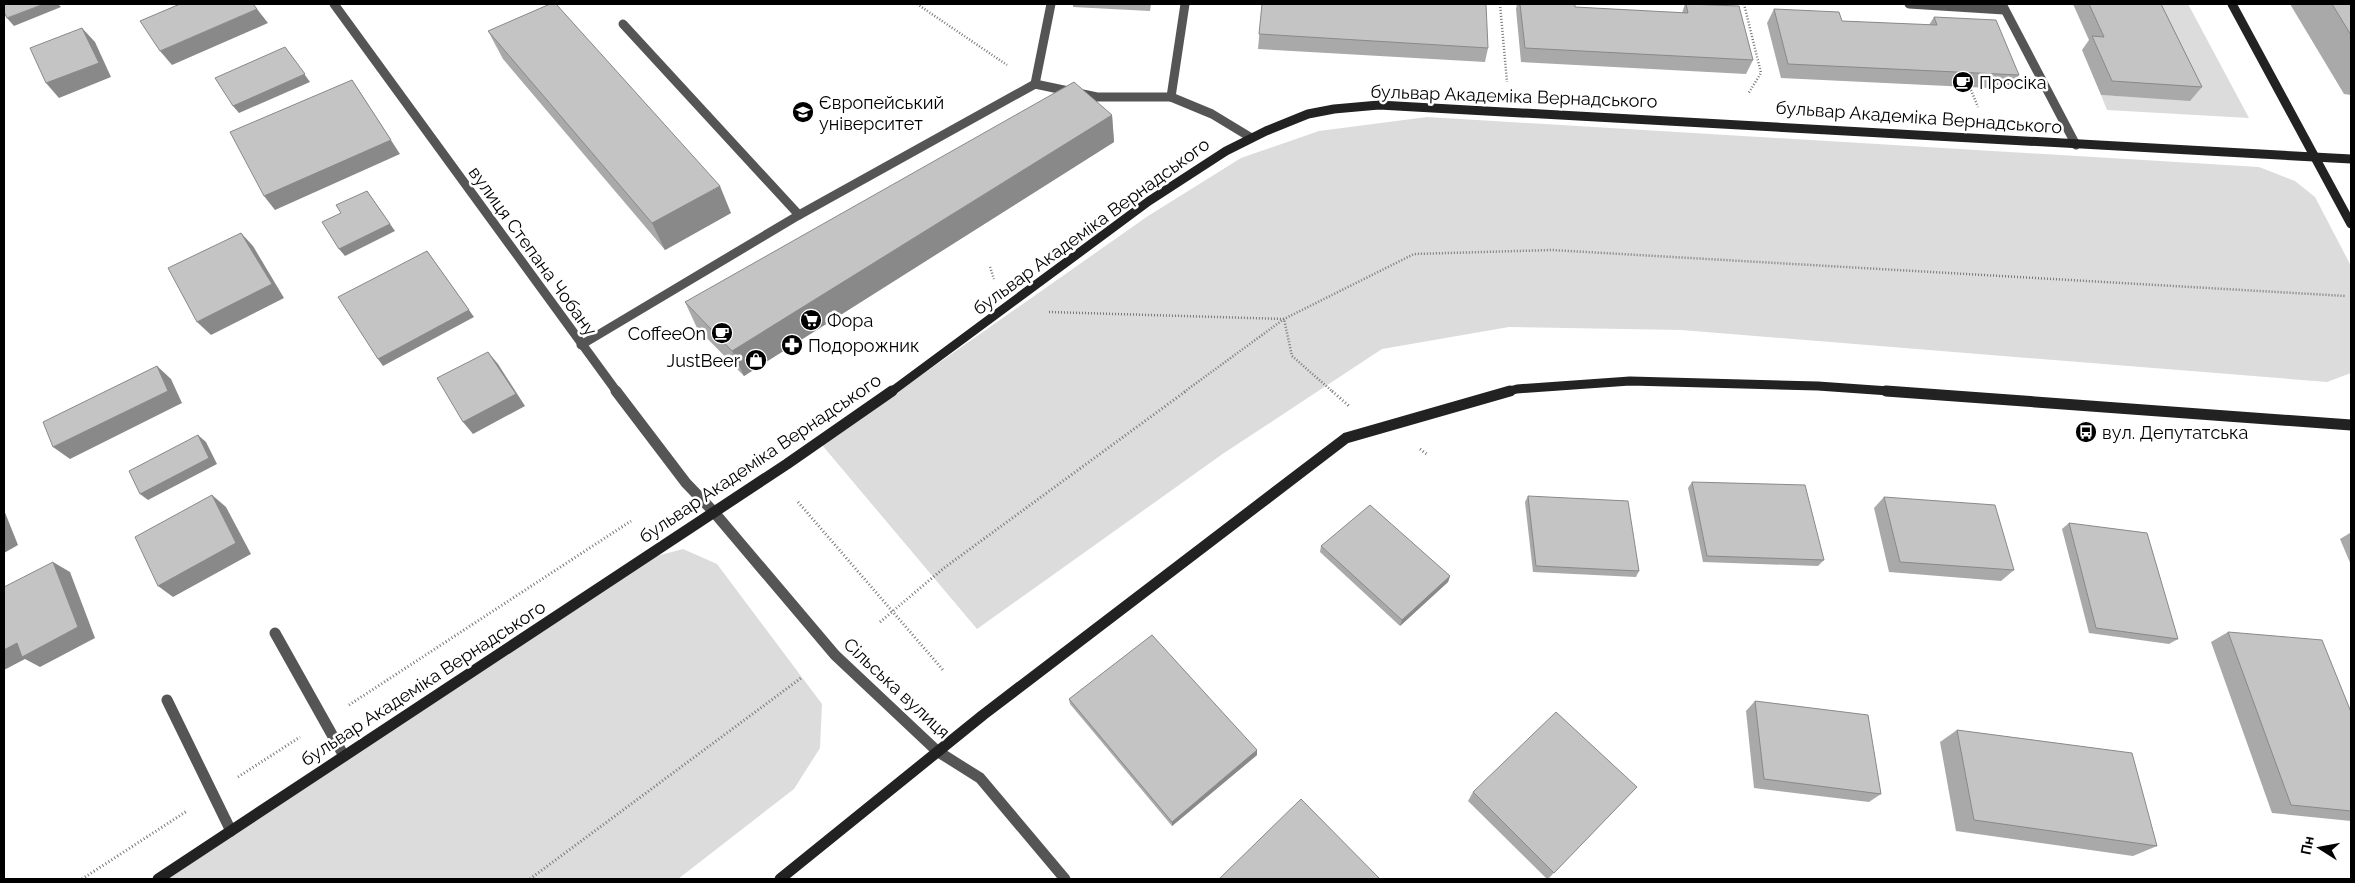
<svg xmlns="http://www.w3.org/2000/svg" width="2355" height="883" font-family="Raleway,sans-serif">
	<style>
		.green { fill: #dcdcdc }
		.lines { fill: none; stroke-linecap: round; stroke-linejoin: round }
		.path-far1 { stroke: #777; stroke-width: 2.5; stroke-dasharray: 1 2; stroke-linecap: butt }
		.path { stroke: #777; stroke-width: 3; stroke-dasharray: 1 2.5; stroke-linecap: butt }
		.service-far1 { stroke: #555; stroke-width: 9 }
		.service { stroke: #555; stroke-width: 11 }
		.minor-far1 { stroke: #555; stroke-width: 9 }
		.minor { stroke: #555; stroke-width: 11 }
		.secondary-far1 { stroke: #222; stroke-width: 9 }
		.secondary { stroke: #222; stroke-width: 11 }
		.wall { fill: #a9a9a9 }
		.shaded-wall { fill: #898989 }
		.building { fill: #c4c4c4; stroke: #898989 }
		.labels { text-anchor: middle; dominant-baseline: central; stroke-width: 5; stroke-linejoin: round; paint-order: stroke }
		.poi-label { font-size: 18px; fill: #000; stroke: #fff; text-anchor: start }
		.street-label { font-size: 18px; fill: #000; stroke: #fff }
	</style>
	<rect width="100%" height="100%" fill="#fff"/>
	<g class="green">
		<path d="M2143 4H2188L2249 118 2107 110 2101 95 2190 100Z"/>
		<path d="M1427 117 2259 167 2295 181 2315 197 2351 266V373L2327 382 1681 330 1509 327 1382 349 1224 453 977 629 822 445 1148 216 1241 158 1319 131Z"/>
		<path d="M683 549 717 564 822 704 820 748 794 789 678 879H167L638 561Z"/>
	</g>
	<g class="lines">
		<g class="path-far1">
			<path d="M917 4 1007 65"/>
			<path d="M1500 4 1507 82"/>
			<path d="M1744 4 1761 73 1748 94"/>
			<path d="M1971 90 1978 107"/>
			<path d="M990 267 994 279"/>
			<path d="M1049 312 1284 319 1292 356 1333 392"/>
			<path d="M1184 392 1284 319 1414 254 1552 250 2346 296"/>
		</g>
		<g class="path">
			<path d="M1332 391 1349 406"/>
			<path d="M1420 449 1428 455"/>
			<path d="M798 502 943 670"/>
			<path d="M880 622 944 568 1186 391"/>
			<path d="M349 705 631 521"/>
			<path d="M238 777 300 737"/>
			<path d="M82 879 187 811"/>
			<path d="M530 879 801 678"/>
		</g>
		<g class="service-far1">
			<path d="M1909 4 2004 10"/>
			<path d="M2002 4 2076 145"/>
			<path d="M623 24 799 215"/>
			<path d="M1035 84 1051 4"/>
			<path d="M1171 97 1185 4"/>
			<path d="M581 345 799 215 1035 84 1097 97H1171L1212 114 1250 137"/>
		</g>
		<g class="service">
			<path d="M275 633 344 756"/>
			<path d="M167 700 231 831"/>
		</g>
		<path class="minor-far1" d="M334 4 617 392"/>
		<path class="minor" d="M616 391 686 483 713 511 835 655 937 751 980 778 1065 879"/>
		<g class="secondary-far1">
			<path d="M2232 4 2351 224"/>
			<path d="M891 392 1149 201 1226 151 1266 131 1308 114 1334 109 1379 105 2351 159"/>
			<path d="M1506 392 1517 389 1630 381 1818 386 1903 392"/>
		</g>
		<g class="secondary">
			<path d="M1886 391 2351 425"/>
			<path d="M158 879 787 464 892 391"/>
			<path d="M780 879 983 715 1346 438 1510 391"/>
		</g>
	</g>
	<g class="wall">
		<path d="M1073 4H1151L1150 11 1073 7Z"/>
		<path d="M1262 4 1488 48 1485 62 1258 49Z"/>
		<path d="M1517 4H1575V7L1682 13 1685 4 1753 60 1746 74 1521 62 1516 9Z"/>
		<path d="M2073 4H2161L2202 87 2190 101 2101 95 2082 50 2089 40Z"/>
		<path d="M2290 4H2351V95L2344 94Z"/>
		<path d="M1774 9 1842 21 1929 25 1934 17 2019 75 2010 89 1781 78 1767 23Z"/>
		<path d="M488 31 731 213 665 250 503 59Z"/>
		<path d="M1112 115 1114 142 744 376 697 328 685 302Z"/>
		<path d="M1692 482 1824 560 1818 566 1703 562 1688 488Z"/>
		<path d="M1528 496 1639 571 1636 577 1533 572 1525 502Z"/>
		<path d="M1884 497 2014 570 2001 581 1889 572 1874 508Z"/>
		<path d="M2069 523 2178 639 2169 644 2089 633 2062 529Z"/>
		<path d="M2350 533H2351V565L2340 539Z"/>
		<path d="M1321 546 1450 576 1448 582 1400 626 1320 552Z"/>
		<path d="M2228 632 2351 712V821L2272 813 2211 642Z"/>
		<path d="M1069 699 1257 755 1172 826 1070 704Z"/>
		<path d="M1755 701 1881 794 1869 802 1754 788 1746 711Z"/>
		<path d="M1957 730 2157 846 2133 856 1956 831 1940 742Z"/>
		<path d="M1637 787 1548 879H1547L1468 801 1473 792Z"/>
	</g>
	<g class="shaded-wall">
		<path d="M44 4H58L61 7 14 26 7 18Z"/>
		<path d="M257 9 268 23 172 65 160 51Z"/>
		<path d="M82 28 95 42 111 77 59 98 46 83Z"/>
		<path d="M285 47 310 82 239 113 233 106Z"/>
		<path d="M352 80 400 154 275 210 264 196Z"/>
		<path d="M1112 115 1114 142 744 376 732 351Z"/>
		<path d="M720 186 731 213 665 250 652 223Z"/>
		<path d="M367 191 395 231 345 256 339 249Z"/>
		<path d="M241 233 253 246 284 298 211 335 197 322Z"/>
		<path d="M427 251 474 317 383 366 378 359Z"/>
		<path d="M488 352 498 364 525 406 473 434 463 422Z"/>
		<path d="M157 366 171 379 182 403 70 459 53 447Z"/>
		<path d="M198 435 206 442 217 464 148 500 140 494Z"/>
		<path d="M212 495 226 507 251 554 173 597 158 586Z"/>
		<path d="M4 510 18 545 4 553Z"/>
		<path d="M53 562 70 572 95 638 40 667 25 659 4 670V650Z"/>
		<path d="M1450 576 1448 582 1400 626 1402 620Z"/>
		<path d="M1257 750V755L1172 826V822Z"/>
	</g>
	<g class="building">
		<path d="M4 4H44L7 18 4 12Z"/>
		<path d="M180 4H253L257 9 160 51 140 21Z"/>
		<path d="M550 4H556L720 186 652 223 488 31Z"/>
		<path d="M1262 4H1486L1488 48 1259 34Z"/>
		<path d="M1520 4H1575V7L1688 13 1686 4 1739 6 1753 60 1525 48Z"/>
		<path d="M2089 4H2161L2202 87 2112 81 2092 36 2104 37Z"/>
		<path d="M2332 4H2351V35Z"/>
		<path d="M1774 9 1839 12 1842 21 1937 25 1934 17 1996 20 2019 75 1788 64Z"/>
		<path d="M82 28 99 63 46 83 30 48Z"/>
		<path d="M285 47 305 74 233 106 215 78Z"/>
		<path d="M352 80 391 140 264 196 230 132Z"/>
		<path d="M1074 82 1112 115 732 351 685 302Z"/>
		<path d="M367 191 390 224 339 249 322 222 341 213 336 205Z"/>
		<path d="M241 233 272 284 197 322 168 268Z"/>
		<path d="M427 251 469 310 378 359 338 297Z"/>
		<path d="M488 352 516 394 463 422 437 378Z"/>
		<path d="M157 366 168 391 53 447 43 422Z"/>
		<path d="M198 435 209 458 140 494 129 471Z"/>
		<path d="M1692 482 1805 485 1824 560 1707 556Z"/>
		<path d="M212 495 236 543 158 586 135 537Z"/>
		<path d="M1528 496 1628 501 1639 571 1536 566Z"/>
		<path d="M1884 497 1995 505 2014 570 1900 562Z"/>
		<path d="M1370 505 1450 576 1402 620 1321 546Z"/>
		<path d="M2069 523 2147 533 2178 639 2096 628Z"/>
		<path d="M53 562 78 627 22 657 17 643 4 650V587Z"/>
		<path d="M2228 632 2322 640 2351 712V811L2291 805Z"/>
		<path d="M1152 635 1257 750 1172 822 1069 699Z"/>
		<path d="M1755 701 1868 715 1881 794 1764 779Z"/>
		<path d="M1556 712 1637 787 1554 873 1473 792Z"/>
		<path d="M1957 730 2132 753 2157 846 1974 820Z"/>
		<path d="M1301 799 1380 879H1219Z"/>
	</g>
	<defs>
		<g id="cafe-disc" transform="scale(1.125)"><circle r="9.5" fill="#000" stroke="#fff"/><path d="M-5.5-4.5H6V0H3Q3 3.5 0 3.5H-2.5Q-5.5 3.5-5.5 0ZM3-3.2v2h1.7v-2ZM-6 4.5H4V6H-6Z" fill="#fff"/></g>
		<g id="university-disc" transform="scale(1.125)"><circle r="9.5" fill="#000" stroke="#fff"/><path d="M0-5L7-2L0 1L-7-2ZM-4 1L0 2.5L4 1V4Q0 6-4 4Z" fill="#fff"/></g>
		<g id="supermarket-disc" transform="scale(1.125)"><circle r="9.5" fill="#000" stroke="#fff"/><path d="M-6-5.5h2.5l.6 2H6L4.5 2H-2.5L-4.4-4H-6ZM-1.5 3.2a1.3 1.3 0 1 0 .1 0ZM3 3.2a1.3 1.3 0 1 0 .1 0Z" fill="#fff"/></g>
		<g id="pharmacy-disc" transform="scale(1.125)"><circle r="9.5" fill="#000" stroke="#fff"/><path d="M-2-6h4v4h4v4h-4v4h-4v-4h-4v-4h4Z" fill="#fff"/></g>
		<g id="shop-disc" transform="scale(1.125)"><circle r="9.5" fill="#000" stroke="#fff"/><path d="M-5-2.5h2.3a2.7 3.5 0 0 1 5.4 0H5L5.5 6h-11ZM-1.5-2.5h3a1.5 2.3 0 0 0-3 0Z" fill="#fff"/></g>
		<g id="bus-disc" transform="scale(1.125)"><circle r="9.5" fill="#000" stroke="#fff"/><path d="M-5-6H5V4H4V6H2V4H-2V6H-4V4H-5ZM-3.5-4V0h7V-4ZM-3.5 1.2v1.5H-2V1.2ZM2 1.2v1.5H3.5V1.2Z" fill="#fff"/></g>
	</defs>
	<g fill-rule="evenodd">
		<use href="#cafe-disc" x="1963" y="82"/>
		<use href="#university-disc" x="803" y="112"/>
		<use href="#supermarket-disc" x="811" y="320"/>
		<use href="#cafe-disc" x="722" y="333"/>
		<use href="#pharmacy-disc" x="792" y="345"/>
		<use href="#shop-disc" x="756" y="360"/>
		<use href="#bus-disc" x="2086" y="432"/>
	</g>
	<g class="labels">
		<g class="poi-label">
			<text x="1979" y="82">Просіка</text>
			<text x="819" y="102">Європейський<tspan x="819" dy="21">університет</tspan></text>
			<text x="827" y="320">Фора</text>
			<text x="706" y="333" text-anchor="end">CoffeeOn</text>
			<text x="808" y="345">Подорожник</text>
			<text x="740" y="360" text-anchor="end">JustBeer</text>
			<text x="2102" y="432">вул. Депутатська</text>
		</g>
		<g class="street-label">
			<text transform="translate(1514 96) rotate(2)">бульвар Академіка Вернадського</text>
			<text transform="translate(1919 117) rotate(4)">бульвар Академіка Вернадського</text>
			<text transform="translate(1091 226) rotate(-36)">бульвар Академіка Вернадського</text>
			<text transform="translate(533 251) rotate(54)">вулиця Степана Чобану</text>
			<text transform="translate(760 458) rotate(-34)">бульвар Академіка Вернадського</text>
			<text transform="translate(423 683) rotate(-33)">бульвар Академіка Вернадського</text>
			<text transform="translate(897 688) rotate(43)">Сільська вулиця</text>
		</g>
	</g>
	<rect width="2355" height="883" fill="none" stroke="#000000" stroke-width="10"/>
	<g transform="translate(2320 848) rotate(281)" stroke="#ffffff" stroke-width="4" paint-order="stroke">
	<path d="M0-4L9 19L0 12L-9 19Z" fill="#000000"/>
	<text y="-8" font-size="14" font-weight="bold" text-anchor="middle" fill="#000000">Пн</text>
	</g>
</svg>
